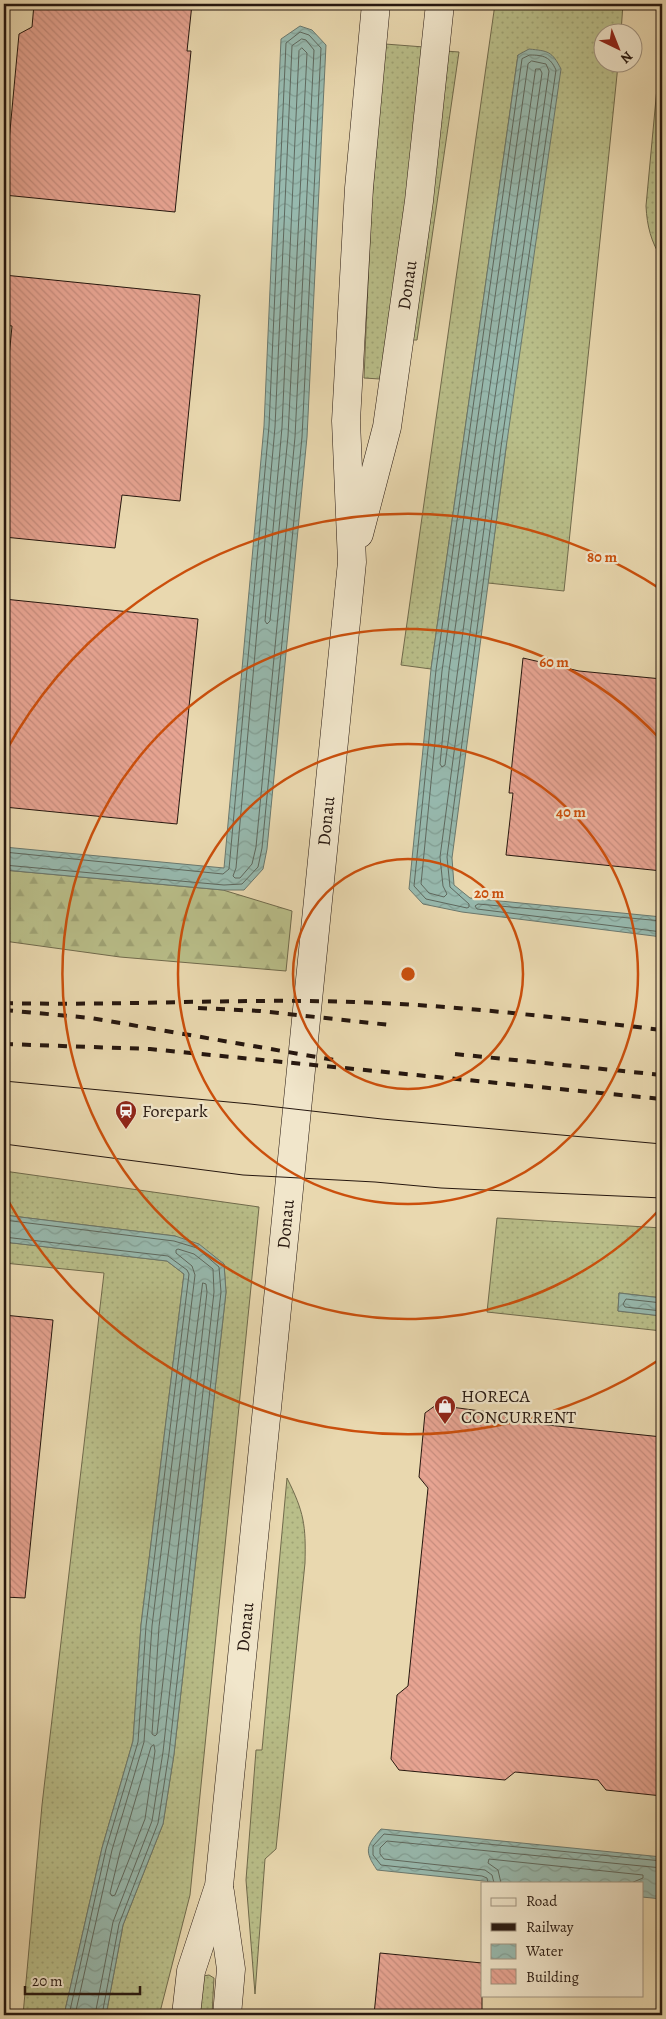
<svg xmlns="http://www.w3.org/2000/svg" width="666" height="2019" font-family="Alegreya,serif">
	<style>
		.grass { fill: url(#grass-dots); stroke: #706a4c }
		.forest { fill: url(#forest-firs); stroke: #706a4c }
		.water { fill: url(#water-waves); stroke: #6a786e }
		.lines { fill: none; stroke-linecap: round; stroke-linejoin: round }
		.shore { stroke: #5e685e; stroke-width: 1 }
		.building { fill: url(#building-back-hatch); stroke: #26170f }
		.secondary-casing { stroke: #26170f; stroke-width: 29 }
		.secondary { stroke: #f1e6cb; stroke-width: 28 }
		.tram { stroke: #26170f; stroke-width: 1 }
		.rail { stroke: #26170f; stroke-width: 4; stroke-dasharray: 9 9; stroke-linecap: butt }
		.ring { fill: none; stroke: #cb4f0c; stroke-width: 2.5 }
		.labels { text-anchor: middle; dominant-baseline: central; stroke-width: 4.5; stroke-linejoin: round; paint-order: stroke }
		.street-label { font-size: 18px; fill: #26170f; stroke: #f1e6cb }
		.poi-label { font-size: 18px; fill: #26170f; stroke: #f1e6cb; text-anchor: start }
		.centre { fill: #cb4f0c; stroke: #f1e6cb; stroke-width: 2.5 }
		.ring-label { font-size: 15px; text-anchor: middle; font-weight: bold; fill: #cb4f0c; stroke: #f1e6cb; stroke-width: 4.5; stroke-linejoin: round; paint-order: stroke }
	</style>
	<defs>
		<pattern id="grass-dots" width="8" height="8" patternUnits="userSpaceOnUse" patternTransform="scale(1.25)"><rect width="8" height="8" fill="#b9be89"/><path d="M2 2h.1M6 6h.1" fill="none" stroke="#9fa375" stroke-width="1.8" stroke-linecap="round"/></pattern>
		<pattern id="forest-firs" width="22" height="20" patternUnits="userSpaceOnUse" patternTransform="scale(1.25)"><rect width="22" height="20" fill="#b9be89"/><path d="M5 1l3.5 6h-7zM16 11l3.5 6h-7z" fill="#9fa375"/></pattern>
		<pattern id="water-waves" width="16" height="10" patternUnits="userSpaceOnUse" patternTransform="scale(1.25)"><rect width="16" height="10" fill="#97b9ae"/><path d="M0 5q4-4 8 0t8 0" fill="none" stroke="#829e94"/></pattern>
		<pattern id="building-back-hatch" width="6" height="6" patternUnits="userSpaceOnUse" patternTransform="scale(1.25)"><rect width="6" height="6" fill="#e7a492"/><path d="M-1 5l2 2M0 0l6 6M5-1l2 2" fill="none" stroke="#c68c7d"/></pattern>
	</defs>
	<rect width="100%" height="100%" fill="#e9d8af"/>
	<filter id="stains"><feTurbulence type="fractalNoise" baseFrequency=".004" numOctaves="4"/><feColorMatrix values="0 0 0 0 .2 0 0 0 0 .09 0 0 0 0 .02 0 0 0 .5 -.17"/></filter>
	<radialGradient id="worn" r=".72"><stop offset=".6" stop-color="#630" stop-opacity="0"/><stop offset="1" stop-color="#630" stop-opacity=".3"/></radialGradient>
	<g class="grass">
		<path d="M495 4H623L621 32H604V62L618 63 617 75 564 591 488 583 506 448 518 55 431 669 401 665Z"/>
		<path d="M662 34V259C651 242 647 226 646 206Z"/>
		<path d="M385 44 424 47 405 214 380 379 364 378 371 212Z"/>
		<path d="M445 51 459 52 417 340H410Z"/>
		<path d="M4 1171 259 1207 190 1895 160 2012 152 2011 151 2015H106L123 1925 163 1824 174 1754 226 1292 224 1264 175 1236 4 1215Z"/>
		<path d="M497 1218 662 1228V1298L619 1293 618 1311 662 1316V1331L487 1312Z"/>
		<path d="M4 1242 167 1261 184 1274 141 1625 133 1741 102 1848 64 2015H23L42 1805 104 1273 4 1263Z"/>
		<path d="M287 1478C304 1512 306 1525 305 1563L276 1849 265 1859 255 1994 246 1880 256 1750H262Z"/>
		<path d="M209 1975 214 1978 212 2015H197L203 1976Z"/>
	</g>
	<path class="forest" d="M4 870 223 890 292 911 286 971 120 957 4 941Z"/>
	<g class="water">
		<path d="M300 26 312 30 326 45 307 437 267 849 263 869 244 890H223L4 870V847L224 868 264 426 281 39Z"/>
		<path d="M529 49C548 51 552 51 561 69L506 448 452 858 454 885 470 898 662 917V937L462 912 423 904 409 889 431 669 518 55Z"/>
		<path d="M4 1215 175 1236 199 1244 224 1264 226 1292 174 1754 163 1824 123 1925 106 2015H64L102 1848 133 1741 141 1625 184 1274 167 1261 4 1242Z"/>
		<path d="M619 1293 662 1298V1316L618 1311Z"/>
		<path d="M381 1829 662 1857V1899L642 1897V1883H503L377 1870C364 1851 366 1846 381 1829Z"/>
	</g>
	<g class="lines">
		<g class="shore">
			<path d="M302 39 306 40 314 50 295 437 256 847 252 864 240 878H235L233 876 236 868 275 427 292 46Z"/>
			<path d="M302 48 307 53 288 436 270 621 267 624 265 621 282 427 299 51Z"/>
			<path d="M530 55C544 55 550 57 556 70L501 447 447 857 450 887 469 904V907L467 908 426 899 414 886 436 670 522 59Z"/>
			<path d="M532 61 546 64 549 71 495 446 440 857 443 886 447 894 444 897 429 893 421 884 442 671 528 64Z"/>
			<path d="M536 69H540L542 73 488 445 445 765 442 767 440 764 449 671Z"/>
			<path d="M4 852 223 874 229 869 269 426 286 43 300 32 309 35 321 48 302 437 262 848 258 867 242 884 224 885 4 865"/>
			<path d="M662 921 478 904 475 906 477 909 662 932"/>
			<path d="M4 1220 174 1241 197 1248 219 1267 221 1292 169 1753 158 1823 119 1924 102 2015"/>
			<path d="M4 1237 168 1256 187 1270 189 1274 146 1626 138 1742 106 1849 69 2015"/>
			<path d="M203 1283 206 1284 207 1292 157 1734 155 1736 152 1734 159 1627Z"/>
			<path d="M662 1303 626 1299 623 1304 625 1307 662 1311"/>
			<path d="M154 1745 155 1751 145 1819 115 1895 112 1896 110 1893 120 1852 151 1747Z"/>
			<path d="M488 1883 487 1878 482 1876 381 1865 373 1855V1846L384 1834 662 1861"/>
			<path d="M494 1883 492 1875 485 1870 384 1859 380 1854V1848L387 1841 662 1868"/>
			<path d="M501 1883 498 1870 488 1863 489 1859 643 1875V1878L631 1883"/>
			<path d="M75 2015 112 1850 144 1742 152 1626 195 1275 192 1266 176 1253V1250L178 1249 194 1254 213 1269 214 1292 163 1752 152 1821 113 1922 95 2015"/>
		</g>
	</g>
	<g class="building">
		<path d="M34 4H192L187 51H191L175 212 4 195 19 34 32 27Z"/>
		<path d="M4 275 200 295 180 501 122 495 115 548 4 537V409L12 326 4 325Z"/>
		<path d="M4 599 198 619 177 824 4 807Z"/>
		<path d="M523 658 579 671 662 679V871L506 855 513 793H509Z"/>
		<path d="M4 1315 53 1320 25 1598 4 1597Z"/>
		<path d="M436 1405 503 1414 509 1421 662 1437V1796L606 1790 598 1780 515 1772 505 1780 399 1770 391 1759 397 1695 408 1686 428 1488 419 1477 425 1413Z"/>
		<path d="M380 1953 482 1963V2015H374Z"/>
	</g>
	<g class="lines">
		<g class="secondary-casing">
			<g id="secondary">
				<path id="s1" d="M359 534 387 427 419 201 440 4"/>
				<path d="M220 1892 231 1969 227 2015"/>
				<path id="s2" d="M186 2015 191 1971 219 1886 352 562 346 421 359 188 376 4"/>
			</g>
		</g>
		<use href="#secondary" class="secondary"/>
		<g class="tram">
			<path d="M4 1081 250 1104 382 1119 662 1144"/>
			<path d="M4 1144 243 1175 375 1182 441 1188 662 1198"/>
		</g>
		<g class="rail">
			<path d="M4 1003C121 1006 238 998 354 1002 457 1005 560 1018 662 1030"/>
			<path d="M198 1008 260 1011 390 1025"/>
			<path d="M4 1010 91 1018 340 1061"/>
			<path d="M4 1044 150 1049 662 1099"/>
			<path d="M455 1054 662 1075"/>
		</g>
	</g>
	<g class="ring">
		<circle cx="408" cy="974" r="115"/>
		<circle cx="408" cy="974" r="230"/>
		<path d="M660 1209A345 345 0 1 1 660 739"/>
		<path d="M662 1358A460 460 0 0 1 6 1197M6 751A460 460 0 0 1 662 590"/>
	</g>
	<defs>
		<g id="station-pin" transform="scale(1.125)"><path d="M0 17L-7.5 6A9.5 9.5 0 1 1 7.5 6Z" fill="#8f2418" stroke="#f1e6cb"/><path d="M-3-6H3Q5-6 5-4V2Q5 4 3 4L4.5 6H3L1.5 4h-3L-3 6H-4.5L-3 4Q-5 4-5 2V-4Q-5-6-3-6ZM-3.5-4v3h7v-3ZM-3.5 1v1.5H-2V1ZM2 1v1.5H3.5V1Z" fill="#fff"/></g>
		<g id="shop-pin" transform="scale(1.125)"><path d="M0 17L-7.5 6A9.5 9.5 0 1 1 7.5 6Z" fill="#8f2418" stroke="#f1e6cb"/><path d="M-5-2.5h2.3a2.7 3.5 0 0 1 5.4 0H5L5.5 6h-11ZM-1.5-2.5h3a1.5 2.3 0 0 0-3 0Z" fill="#fff"/></g>
	</defs>
	<g fill-rule="evenodd">
		<use href="#station-pin" x="126" y="1111"/>
		<use href="#shop-pin" x="445" y="1406"/>
	</g>
	<g class="labels">
		<g class="street-label">
			<text stroke="none"><textPath href="#s1" startOffset="254">Donau</textPath></text>
			<text stroke="none"><textPath href="#s2" startOffset="1204">Donau</textPath></text>
			<text stroke="none"><textPath href="#s2" startOffset="799">Donau</textPath></text>
			<text stroke="none"><textPath href="#s2" startOffset="394">Donau</textPath></text>
		</g>
		<g class="poi-label">
			<text x="142" y="1111">Forepark</text>
			<text x="461" y="1396">HORECA<tspan x="461" dy="21">CONCURRENT</tspan></text>
		</g>
	</g>
	<circle cx="408" cy="974" r="8" class="centre"/>
	<g class="ring-label">
		<text x="602" y="562">80 m</text>
		<text x="554" y="667">60 m</text>
		<text x="571" y="817">40 m</text>
		<text x="489" y="898">20 m</text>
	</g>
	<rect width="666" height="2019" fill="none" stroke="#e9d8af" stroke-width="20"/>
	<rect x="5" y="5" width="656" height="2009" fill="none" stroke="#26170f" stroke-width="2.5"/>
	<rect x="10" y="10" width="646" height="1999" fill="none" stroke="#26170f"/>
	<rect x="481" y="1882" width="162" height="115" fill="#f1e6cb" stroke="#a09380"/>
	<rect x="491" y="1898" width="25" height="8" fill="#f1e6cb" stroke="#a09380"/>
	<text x="526" y="1906" font-size="15" fill="#26170f">Road</text>
	<rect x="491" y="1923" width="25" height="8" fill="#26170f" stroke="#a09380"/>
	<text x="526" y="1932" font-size="15" fill="#26170f">Railway</text>
	<rect x="491" y="1944" width="25" height="15" fill="url(#water-waves)" stroke="#a09380"/>
	<text x="526" y="1956" font-size="15" fill="#26170f">Water</text>
	<rect x="491" y="1969" width="25" height="15" fill="url(#building-back-hatch)" stroke="#a09380"/>
	<text x="526" y="1982" font-size="15" fill="#26170f">Building</text>
	<g transform="translate(618 48) rotate(137)"><circle r="24" fill="#f1e6cb" stroke="#a09380"/>
	<path d="M0-4L9 19L0 12L-9 19Z" fill="#8f2418"/>
	<text y="-8" font-size="14" font-weight="bold" text-anchor="middle" fill="#26170f">N</text>
	</g>
	<path d="M25 1986v8h115v-8" fill="none" stroke="#26170f" stroke-width="2.5"/>
	<text x="32" y="1986" font-size="15" fill="#26170f" stroke="#f1e6cb" stroke-width="4" paint-order="stroke">20 m</text>
	<rect width="100%" height="100%" filter="url(#stains)"/>
	<rect width="100%" height="100%" fill="url(#worn)"/>
</svg>
